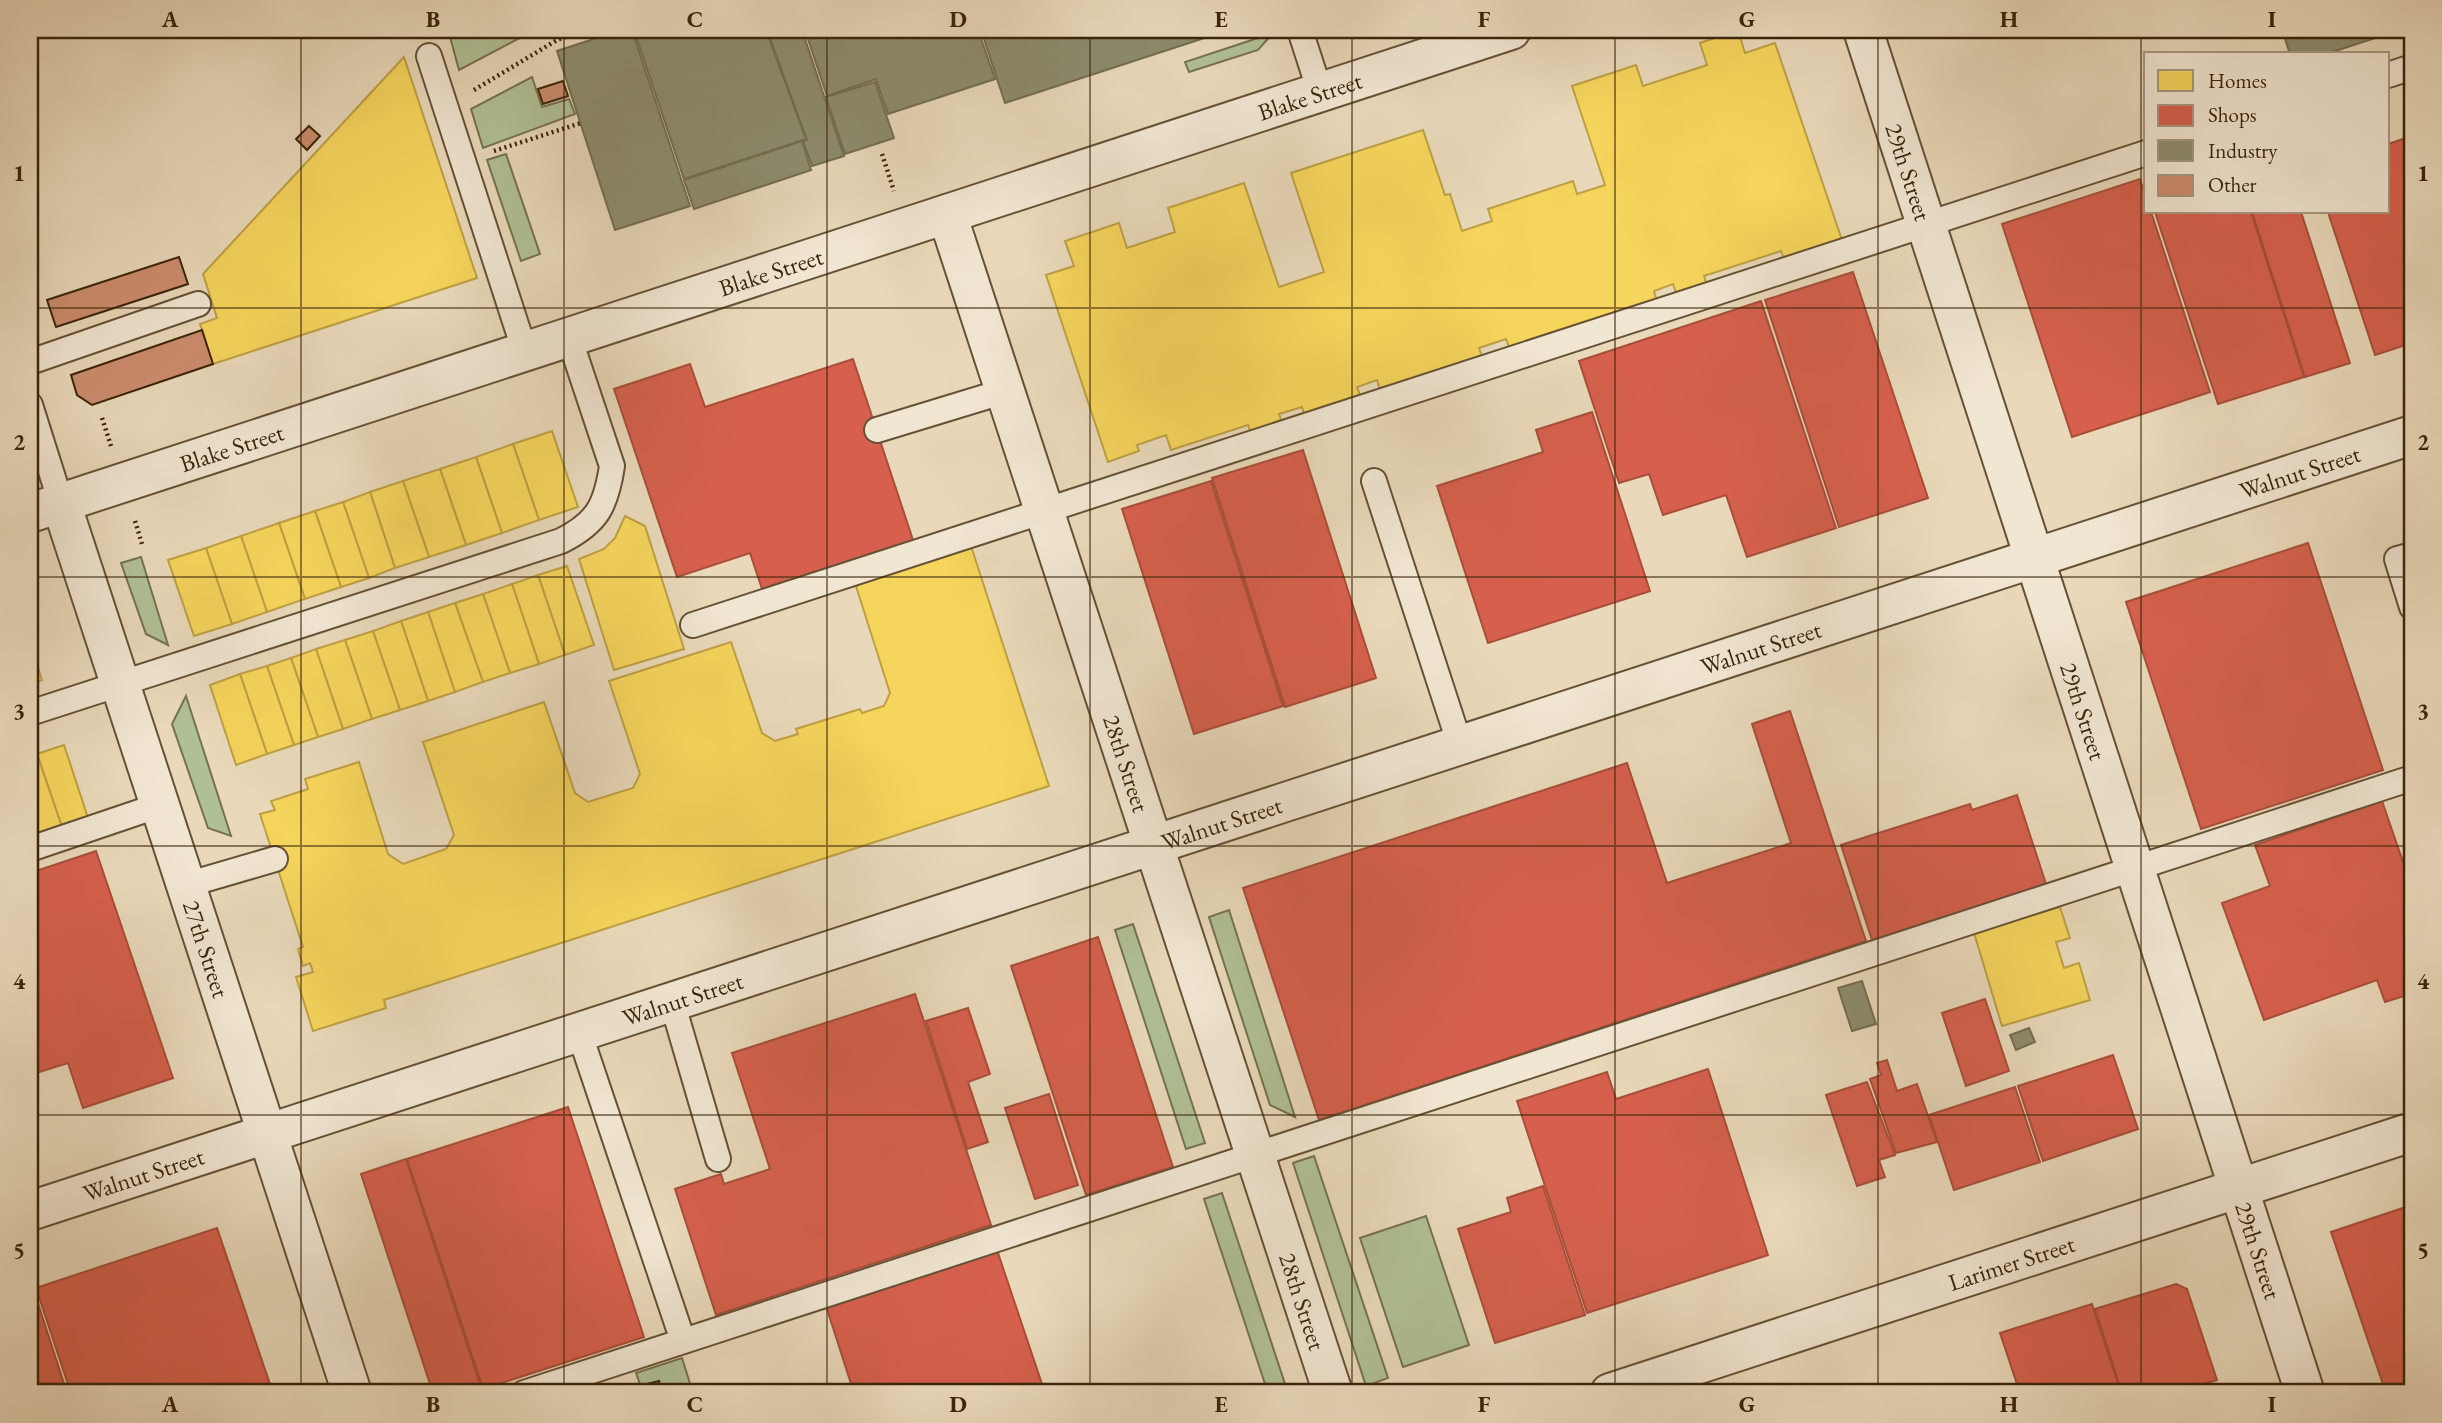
<svg xmlns="http://www.w3.org/2000/svg" width="2442" height="1423" font-family="'EB Garamond',serif">
	<style>
		.green { fill: #b0c095; stroke: #76724f; stroke-width: 2 }
		.homes { fill: #f6d55c; stroke: #bea043; stroke-width: 2 }
		.shops { fill: #d6604d; stroke: #a84e39; stroke-width: 2 }
		.industry { fill: #8c8c6e; stroke: #746d50; stroke-width: 2 }
		.building { fill: #cc8d6e; stroke: #3b2409; stroke-width: 2 }
		.lines { fill: none; stroke-linecap: round; stroke-linejoin: round }
		.service-casing { stroke: #665135; stroke-width: 28 }
		.minor-casing { stroke: #665135; stroke-width: 42 }
		.tertiary-casing { stroke: #665135; stroke-width: 42 }
		.path { stroke: #3b2409; stroke-width: 4.5; stroke-dasharray: 2 3.5; stroke-linecap: butt }
		.service { stroke: #f1e6d2; stroke-width: 24 }
		.minor { stroke: #f1e6d2; stroke-width: 38 }
		.tertiary { stroke: #f1e6d2; stroke-width: 38 }
		.grid { fill: none; stroke: #3b2409; stroke-width: 2; stroke-opacity: 0.55 }
		.labels { text-anchor: middle; dominant-baseline: central; stroke-width: 7; stroke-linejoin: round; paint-order: stroke }
		.street-label { font-size: 24px; fill: #3b2409; stroke: #f1e6d2 }
		.neatline { fill: none; stroke: #3b2409; stroke-width: 2.5 }
		.grid-label { font-size: 23px; text-anchor: middle; font-weight: bold; fill: #3b2409 }
	</style>
	<rect width="100%" height="100%" fill="#e9d9ba"/>
	<filter id="stains"><feTurbulence type="fractalNoise" baseFrequency=".00286" numOctaves="4"/><feColorMatrix values="0 0 0 0 .2 0 0 0 0 .09 0 0 0 0 .02 0 0 0 .5 -.17"/></filter>
	<radialGradient id="worn" r=".72"><stop offset=".6" stop-color="#630" stop-opacity="0"/><stop offset="1" stop-color="#630" stop-opacity=".3"/></radialGradient>
	<g class="green">
		<path d="M453 30H535L459 70 449 33Z"/>
		<path d="M1273 33 1258 50 1189 72 1185 62Z"/>
		<path d="M532 77 542 107 569 99 575 114 483 148 471 109Z"/>
		<path d="M506 154 540 254 521 261 487 160Z"/>
		<path d="M141 557 168 645 146 634 121 563Z"/>
		<path d="M186 696 231 836 208 828 172 724Z"/>
		<path d="M1229 910 1295 1117 1270 1105 1209 917Z"/>
		<path d="M1133 924 1205 1143 1186 1149 1115 930Z"/>
		<path d="M1314 1156 1388 1378 1366 1386 1293 1163Z"/>
		<path d="M1222 1193 1288 1393H1268L1204 1199Z"/>
		<path d="M1426 1216 1469 1345 1403 1367 1360 1238Z"/>
		<path d="M682 1358 693 1393H643L636 1373Z"/>
	</g>
	<g class="homes">
		<path d="M1738 30 1745 53 1775 43 1843 243 1785 262 1781 251 1704 276 1707 286 1677 296 1673 284 1654 291 1657 302 1510 350 1506 339 1479 348 1483 360 1381 393 1377 380 1357 387 1361 398 1305 417 1302 407 1279 414 1283 426 1252 436 1248 425 1171 450 1166 435 1137 445 1139 451 1108 462 1046 275 1074 266 1065 241 1119 223 1127 248 1175 232 1168 208 1244 183 1279 287 1324 272 1291 173 1423 130 1445 195 1450 194 1462 231 1492 221 1488 209 1573 181 1577 194 1605 185 1572 86 1636 65 1643 86 1707 65 1700 43Z"/>
		<path d="M404 57 477 278 213 364 200 324 217 318 203 274Z"/>
		<path d="M552 431 578 507 539 520 513 444Z"/>
		<path d="M513 444 539 520 502 533 476 457Z"/>
		<path d="M476 457 502 533 466 545 440 469Z"/>
		<path d="M440 469 466 545 429 557 403 481Z"/>
		<path d="M403 481 429 557 395 568 370 492Z"/>
		<path d="M370 492 395 568 369 578 343 502Z"/>
		<path d="M343 502 369 578 341 587 315 511Z"/>
		<path d="M315 511 341 587 305 599 279 523Z"/>
		<path d="M625 516 645 526 684 649 614 670 579 559 604 549 615 538Z"/>
		<path d="M279 523 305 599 267 612 241 536Z"/>
		<path d="M241 536 267 612 232 624 206 548Z"/>
		<path d="M971 546 1049 786 384 1000 386 1008 313 1031 296 977 313 972 310 963 303 966 298 949 303 947 260 814 275 810 271 801 308 789 305 779 359 762 388 854 403 864 446 849 454 835 423 742 544 702 575 793 588 802 633 788 640 774 609 681 731 642 762 733 775 741 798 734 796 729 860 709 862 713 884 706 890 693 855 583Z"/>
		<path d="M206 548 232 624 194 636 168 560Z"/>
		<path d="M567 566 594 645 565 655 538 575Z"/>
		<path d="M538 575 565 655 539 664 512 584Z"/>
		<path d="M512 584 539 664 510 673 483 594Z"/>
		<path d="M483 594 510 673 483 682 455 603Z"/>
		<path d="M455 603 483 682 455 692 428 612Z"/>
		<path d="M428 612 455 692 428 701 401 621Z"/>
		<path d="M401 621 428 701 400 710 373 631Z"/>
		<path d="M373 631 400 710 372 719 345 640Z"/>
		<path d="M345 640 372 719 343 729 316 649Z"/>
		<path d="M30 643 42 680 30 684Z"/>
		<path d="M316 649 343 729 318 737 291 658Z"/>
		<path d="M291 658 318 737 294 745 267 666Z"/>
		<path d="M267 666 294 745 267 754 240 674Z"/>
		<path d="M240 674 267 754 236 765 210 685Z"/>
		<path d="M64 745 88 818 62 827 37 754Z"/>
		<path d="M37 754 62 827 35 836 30 820V756Z"/>
		<path d="M2060 907 2070 938 2056 942 2064 968 2079 963 2090 1000 2002 1026 1974 933Z"/>
	</g>
	<g class="shops">
		<path d="M2412 136V343L2375 355 2328 212H2388V144Z"/>
		<path d="M2140 179 2146 198V212H2151L2210 392 2072 437 2002 224Z"/>
		<path d="M2155 212H2251L2304 377 2218 404Z"/>
		<path d="M2252 212H2301L2350 363 2305 377Z"/>
		<path d="M1853 272 1928 498 1839 527 1765 300Z"/>
		<path d="M1761 301 1836 528 1747 557 1726 495 1663 515 1649 474 1619 483 1579 361Z"/>
		<path d="M853 359 915 546 764 595 750 553 677 577 614 389 690 364 705 407Z"/>
		<path d="M1592 412 1650 591 1488 643 1437 486 1543 452 1536 430Z"/>
		<path d="M1303 450 1376 678 1285 707 1212 478Z"/>
		<path d="M1211 481 1283 706 1194 734 1122 509Z"/>
		<path d="M2308 543 2383 770 2201 829 2126 602Z"/>
		<path d="M1790 711 1866 941 1319 1120 1243 888 1627 763 1667 883 1791 843 1752 724Z"/>
		<path d="M2017 795 2046 884 1872 940 1841 845 1970 804 1972 810Z"/>
		<path d="M2382 801 2412 888V1002L2407 1004 2404 996 2385 1002 2377 980 2264 1020 2222 903 2270 886 2255 845Z"/>
		<path d="M96 851 173 1078 83 1108 68 1063 30 1075V873Z"/>
		<path d="M1098 937 1173 1167 1086 1195 1011 966Z"/>
		<path d="M915 994 991 1225 716 1315 675 1189 721 1174 724 1184 770 1169 732 1053Z"/>
		<path d="M1985 999 2009 1071 1966 1086 1942 1013Z"/>
		<path d="M968 1008 990 1074 968 1082 988 1142 967 1149 926 1021Z"/>
		<path d="M2113 1055 2138 1129 2043 1161 2018 1086Z"/>
		<path d="M1887 1060 1897 1091 1917 1084 1937 1142 1896 1153 1870 1079 1881 1075 1877 1063Z"/>
		<path d="M1708 1069 1768 1255 1587 1313 1517 1101 1607 1072 1616 1099Z"/>
		<path d="M1867 1082 1895 1155 1879 1160 1885 1177 1857 1186 1826 1095Z"/>
		<path d="M2015 1087 2040 1162 1954 1190 1929 1115Z"/>
		<path d="M1049 1094 1078 1185 1035 1199 1005 1108Z"/>
		<path d="M568 1107 644 1337 483 1389 407 1159Z"/>
		<path d="M406 1159 482 1390 474 1393H433L361 1174Z"/>
		<path d="M1543 1186 1585 1315 1495 1343 1458 1229 1511 1212 1507 1198Z"/>
		<path d="M2412 1205V1393H2386L2331 1232Z"/>
		<path d="M217 1228 273 1393H71L36 1288Z"/>
		<path d="M997 1250 1045 1393H854L826 1306Z"/>
		<path d="M2176 1284 2187 1289 2217 1380 2174 1393H2122L2095 1309Z"/>
		<path d="M33 1288 67 1393H30V1289Z"/>
		<path d="M2092 1304 2121 1393H2020L2000 1333Z"/>
	</g>
	<g class="industry">
		<path d="M621 30H632L690 206 615 230 557 51Z"/>
		<path d="M634 30H766L806 139 684 179Z"/>
		<path d="M767 30H802L844 156 812 166 803 141 807 140Z"/>
		<path d="M805 30H978L995 79 888 114 876 79 827 96Z"/>
		<path d="M981 30H1218L1220 33 1005 103Z"/>
		<path d="M2282 30H2400L2326 54H2290Z"/>
		<path d="M875 82 894 138 845 154 826 97Z"/>
		<path d="M802 141 811 170 694 209 684 180Z"/>
		<path d="M1862 981 1876 1024 1852 1031 1838 988Z"/>
		<path d="M2029 1028 2035 1042 2016 1050 2010 1035Z"/>
	</g>
	<g class="building">
		<path d="M563 81 568 96 543 104 538 89Z"/>
		<path d="M309 126 320 136 307 150 296 139Z"/>
		<path d="M179 257 188 284 56 327 47 300Z"/>
		<path d="M202 330 213 364 92 405 77 395 71 375Z"/>
		<path d="M659 1381 661 1393H649L647 1384Z"/>
	</g>
	<g class="lines">
		<g class="service-casing">
			<g id="service">
				<path d="M1300 30 1320 92"/>
				<path d="M429 56 525 352"/>
				<path d="M2388 75 2412 67"/>
				<path d="M30 362 198 304"/>
				<path d="M30 405 61 503"/>
				<path d="M877 430 1005 391"/>
				<path d="M1374 481 1460 745"/>
				<path d="M2412 555 2397 559 2412 607"/>
				<path d="M693 625 2146 153"/>
				<path d="M30 713 561 541C597 523 606 506 612 466L569 337"/>
				<path d="M30 849 160 805"/>
				<path d="M186 885 275 859"/>
				<path d="M672 1002 718 1159"/>
				<path d="M579 1032 683 1341"/>
				<path d="M524 1393 2412 778"/>
			</g>
		</g>
		<g class="minor-casing">
			<g id="minor">
				<path id="s1" d="M1863 30 2305 1393"/>
				<path id="s2" d="M947 214 1333 1393"/>
				<path id="s3" d="M61 503 352 1393"/>
			</g>
		</g>
		<g class="tertiary-casing">
			<g id="tertiary">
				<path id="s4" d="M30 513 1511 30"/>
				<path id="s5" d="M30 1211 2412 435"/>
				<path id="s6" d="M1610 1393 2412 1132"/>
			</g>
		</g>
		<g class="path">
			<path d="M474 90 557 40 586 30"/>
			<path d="M494 151 581 123"/>
			<path d="M882 154 894 191"/>
			<path d="M102 418 111 446"/>
			<path d="M135 521 142 544"/>
			<path d="M30 579V581"/>
		</g>
		<use href="#service" class="service"/>
		<use href="#minor" class="minor"/>
		<use href="#tertiary" class="tertiary"/>
	</g>
	<path class="grid" d="M301 30V1393M564 30V1393M827 30V1393M1090 30V1393M1352 30V1393M1615 30V1393M1878 30V1393M2141 30V1393M30 308H2412M30 577H2412M30 846H2412M30 1115H2412"/>
	<g class="labels">
		<g class="street-label">
			<text stroke="none"><textPath href="#s4" startOffset="1346">Blake Street</textPath></text>
			<text stroke="none"><textPath href="#s1" startOffset="149">29th Street</textPath></text>
			<text stroke="none"><textPath href="#s4" startOffset="779">Blake Street</textPath></text>
			<text stroke="none"><textPath href="#s4" startOffset="212">Blake Street</textPath></text>
			<text stroke="none"><textPath href="#s5" startOffset="2387">Walnut Street</textPath></text>
			<text stroke="none"><textPath href="#s5" startOffset="1820">Walnut Street</textPath></text>
			<text stroke="none"><textPath href="#s1" startOffset="716">29th Street</textPath></text>
			<text stroke="none"><textPath href="#s2" startOffset="578">28th Street</textPath></text>
			<text stroke="none"><textPath href="#s5" startOffset="1253">Walnut Street</textPath></text>
			<text stroke="none"><textPath href="#s3" startOffset="469">27th Street</textPath></text>
			<text stroke="none"><textPath href="#s5" startOffset="686">Walnut Street</textPath></text>
			<text stroke="none"><textPath href="#s5" startOffset="119">Walnut Street</textPath></text>
			<text stroke="none"><textPath href="#s1" startOffset="1283">29th Street</textPath></text>
			<text stroke="none"><textPath href="#s6" startOffset="422">Larimer Street</textPath></text>
			<text stroke="none"><textPath href="#s2" startOffset="1144">28th Street</textPath></text>
		</g>
	</g>
	<rect width="2442" height="1423" fill="none" stroke="#e9d9ba" stroke-width="77"/>
	<rect x="2144" y="52" width="245" height="161" fill="#f1e6d2" stroke="#a89882" stroke-width="2"/>
	<rect x="2158" y="70" width="35" height="21" fill="#f6d55c" stroke="#a89882" stroke-width="2"/>
	<text x="2208" y="88" font-size="21" fill="#3b2409">Homes</text>
	<rect x="2158" y="105" width="35" height="21" fill="#d6604d" stroke="#a89882" stroke-width="2"/>
	<text x="2208" y="122" font-size="21" fill="#3b2409">Shops</text>
	<rect x="2158" y="140" width="35" height="21" fill="#8c8c6e" stroke="#a89882" stroke-width="2"/>
	<text x="2208" y="158" font-size="21" fill="#3b2409">Industry</text>
	<rect x="2158" y="175" width="35" height="21" fill="#cc8d6e" stroke="#a89882" stroke-width="2"/>
	<text x="2208" y="192" font-size="21" fill="#3b2409">Other</text>
	<rect x="38" y="38" width="2366" height="1346" class="neatline"/>
	<g class="grid-label">
		<text x="170" y="27">A</text>
		<text x="433" y="27">B</text>
		<text x="695" y="27">C</text>
		<text x="958" y="27">D</text>
		<text x="1221" y="27">E</text>
		<text x="1484" y="27">F</text>
		<text x="1747" y="27">G</text>
		<text x="2009" y="27">H</text>
		<text x="2272" y="27">I</text>
		<text x="19" y="181">1</text>
		<text x="2423" y="181">1</text>
		<text x="19" y="450">2</text>
		<text x="2423" y="450">2</text>
		<text x="19" y="719">3</text>
		<text x="2423" y="719">3</text>
		<text x="19" y="989">4</text>
		<text x="2423" y="989">4</text>
		<text x="19" y="1258">5</text>
		<text x="2423" y="1258">5</text>
		<text x="170" y="1412">A</text>
		<text x="433" y="1412">B</text>
		<text x="695" y="1412">C</text>
		<text x="958" y="1412">D</text>
		<text x="1221" y="1412">E</text>
		<text x="1484" y="1412">F</text>
		<text x="1747" y="1412">G</text>
		<text x="2009" y="1412">H</text>
		<text x="2272" y="1412">I</text>
	</g>
	<rect width="100%" height="100%" filter="url(#stains)"/>
	<rect width="100%" height="100%" fill="url(#worn)"/>
</svg>
